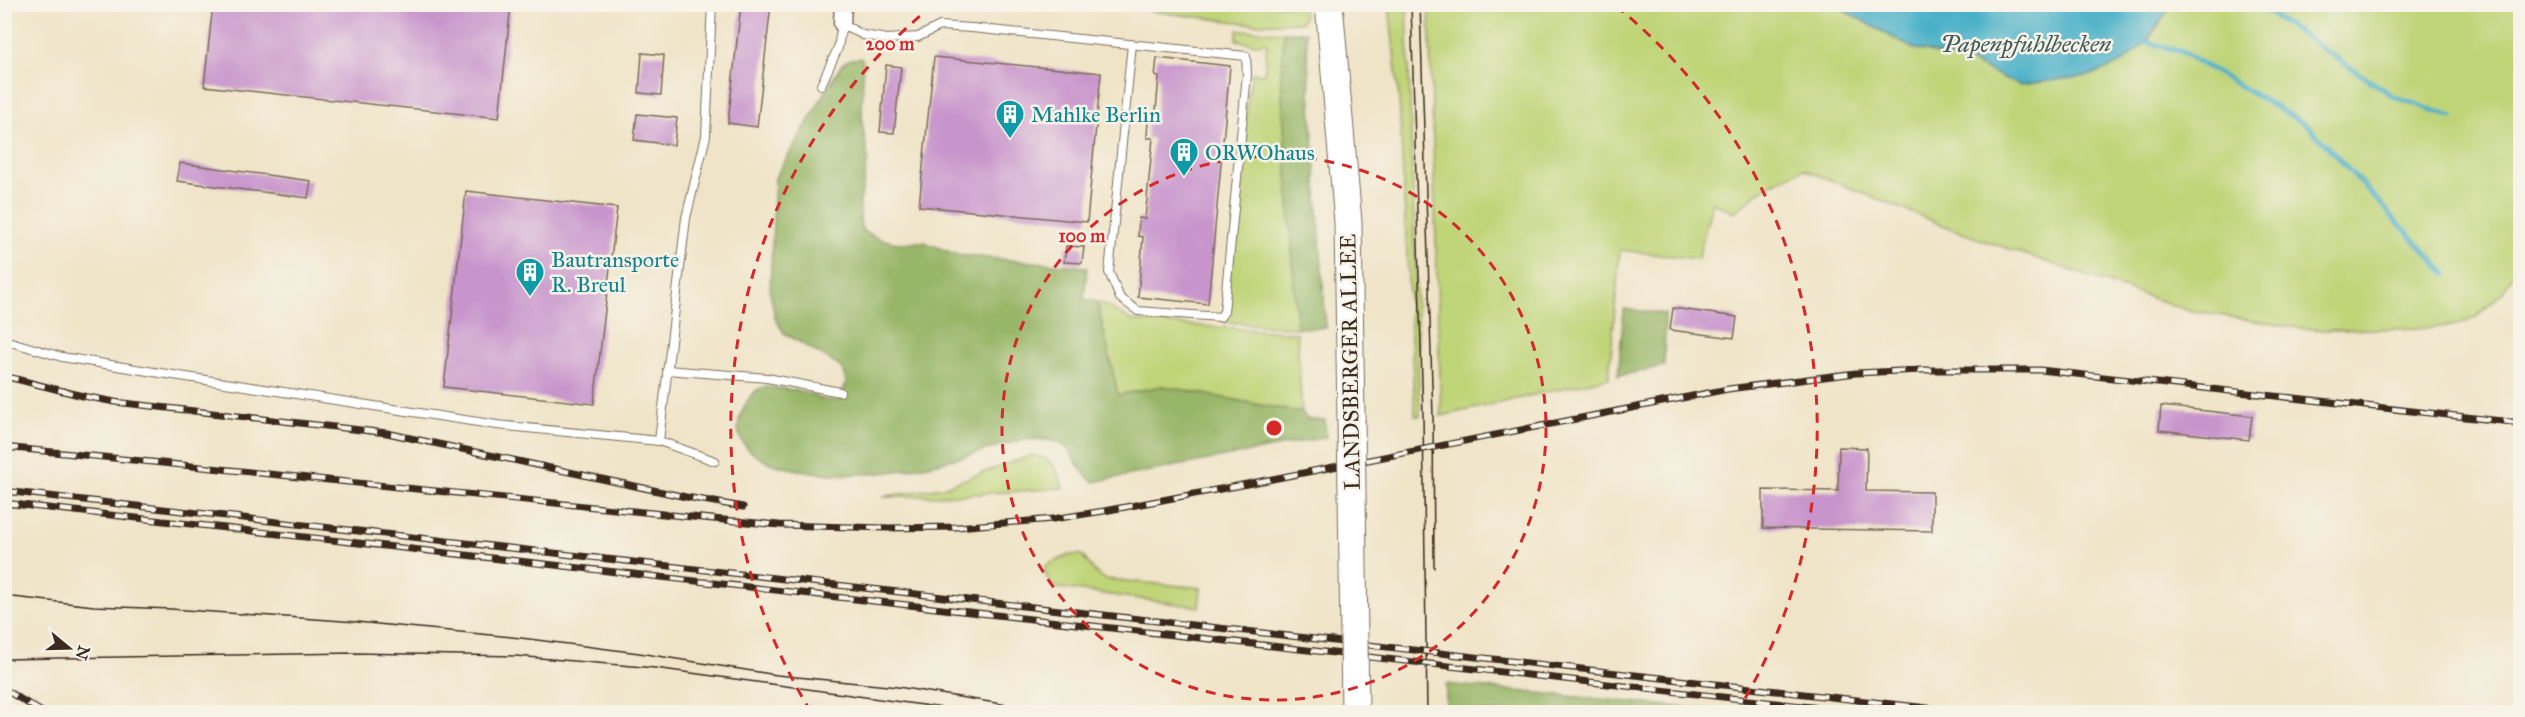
<svg xmlns="http://www.w3.org/2000/svg" width="2525" height="717" font-family="'IM FELL Great Primer',serif">
	<style>
		.green { fill: #c0d478; stroke: #7e7f4b; stroke-width: 1.5 }
		.forest { fill: #98b668; stroke: #6a7043; stroke-width: 1.5 }
		.water { fill: #49b0c8; stroke: #426d73; stroke-width: 1.5 }
		.lines { fill: none; stroke-linecap: round; stroke-linejoin: round }
		.stream { stroke: #49b0c8; stroke-width: 5 }
		.building { fill: #c894cc }
		.service-casing { stroke: #7a6b5a; stroke-width: 10 }
		.minor-casing { stroke: #7a6b5a; stroke-width: 19 }
		.primary-casing { stroke: #7a6b5a; stroke-width: 29 }
		.service { stroke: #fff; stroke-width: 8 }
		.minor { stroke: #fff; stroke-width: 16 }
		.primary { stroke: #fff; stroke-width: 27 }
		.tram { stroke: #3b2a1e; stroke-width: 1.5 }
		.rail-casing { stroke: #3b2a1e; stroke-width: 7 }
		.rail { stroke: #f7f3e8; stroke-width: 4.5; stroke-dasharray: 14; stroke-linecap: butt }
		.primary-bridge-casing { stroke: #7a6b5a; stroke-width: 29; stroke-linecap: butt }
		.primary-bridge { stroke: #fff; stroke-width: 27 }
		.ring { fill: none; stroke: #d62828; stroke-width: 3; stroke-dasharray: 10 8 }
		.labels { text-anchor: middle; dominant-baseline: central; stroke-width: 5; stroke-linejoin: round; paint-order: stroke }
		.culture-label { font-size: 22px; fill: #0d838f; stroke: #f7f3e8; text-anchor: start }
		.street-label { font-size: 22px; fill: #3b2a1e; stroke: #f7f3e8 }
		.water-label { font-size: 24px; font-style: italic; fill: #40595a; stroke: #f7f3e8 }
		.centre { fill: #d62828; stroke: #f7f3e8; stroke-width: 3 }
		.ring-label { font-size: 18px; text-anchor: middle; font-weight: bold; fill: #d62828; stroke: #f7f3e8; stroke-width: 5; stroke-linejoin: round; paint-order: stroke }
	</style>
	<rect width="100%" height="100%" fill="#f7f3e8"/>
	<filter id="ink" filterUnits="userSpaceOnUse"><feTurbulence type="fractalNoise" baseFrequency=".0167" numOctaves="2"/><feDisplacementMap in="SourceGraphic" scale="12" xChannelSelector="R" yChannelSelector="G"/><feConvolveMatrix kernelMatrix="1 2 1 2 8 2 1 2 1" color-interpolation-filters="sRGB"/></filter>
	<filter id="wash" filterUnits="userSpaceOnUse"><feTurbulence type="fractalNoise" baseFrequency=".008" numOctaves="4" result="noise"/><feDisplacementMap in="SourceGraphic" scale="24" xChannelSelector="R" yChannelSelector="G"/><feGaussianBlur stdDeviation="1.35" result="paint"/><feColorMatrix in="noise" values="0 0 0 0 0 0 0 0 0 0 0 0 0 0 0 0 0 1.4 0 .05"/><feComposite in="paint" operator="in"/></filter>
	<g filter="url(#wash)">
		<rect width="100%" height="100%" fill="#f0e4c8"/>
		<g class="green">
			<path d="M1152 4 1303 5 1304 18 1301 22 1254 24 1150 11Z"/>
			<path d="M1389 5H1407L1420 416H1415L1399 98Z"/>
			<path d="M1429 5H1834L1912 48 1970 62 2019 85 2147 42 2172 5H2520L2519 111H2520V263L2503 292 2475 318 2457 325 2430 328 2326 330 2298 328 2187 310 1965 234 1803 169 1767 186 1735 212 1712 203 1698 259 1620 250 1609 378 1441 416Z"/>
			<path d="M1238 30 1284 32 1281 78 1297 328 1224 322 1249 89 1252 73 1264 74 1267 43 1254 44 1236 40Z"/>
			<path d="M1097 302C1112 306 1120 315 1133 321L1297 333 1302 413 1162 386 1118 395Z"/>
			<path d="M1032 455C1053 458 1058 469 1063 488L961 495 881 497 943 487Z"/>
			<path d="M1069 555H1082L1095 572 1105 579 1201 588 1199 607 1053 587 1044 572 1045 566Z"/>
		</g>
		<g class="forest">
			<path d="M1284 32H1306L1326 328H1297L1281 78Z"/>
			<path d="M861 58 863 60 862 122 868 158 860 203V221L862 230 880 239 898 243 924 242 958 255 1087 267 1084 299 1097 302 1118 395 1162 386 1302 413 1307 419 1325 420 1326 437 1094 482C1076 471 1073 447 1059 443 1030 434 1008 443 980 452 923 468 865 481 806 471 793 469 778 467 766 461 740 448 730 431 746 404 750 397 753 391 761 388 768 385 801 391 810 394 815 396 821 400 827 400 831 401 836 400 840 400L846 383 845 374 840 367 825 357 784 333 775 318 770 291 775 178 842 64 850 59Z"/>
			<path d="M1624 309 1665 314 1664 366 1618 376Z"/>
			<path d="M1446 684 1731 712H1446Z"/>
		</g>
		<path class="water" d="M1834 5H2172L2149 36 2147 42 2120 64 2088 76 2019 85 1970 62 1912 48Z"/>
		<g class="lines">
			<g class="stream">
				<path d="M2256 4 2393 96 2452 117"/>
				<path d="M2147 42 2182 52 2308 126 2446 274"/>
			</g>
		</g>
		<g id="blocks">
			<g class="building">
				<path d="M213 4H511L499 118 204 86Z"/>
				<path d="M741 4H771L757 127 728 123Z"/>
				<path d="M642 53 664 55 661 95 639 93Z"/>
				<path d="M934 57 1101 73 1087 222 919 206Z"/>
				<path d="M1157 58 1230 66 1208 304 1138 297 1143 237 1138 236 1139 218 1145 219 1153 138H1147L1148 120 1155 121 1159 77 1155 76Z"/>
				<path d="M886 65 901 67 894 133 880 132Z"/>
				<path d="M637 114 677 118 674 145 634 140Z"/>
				<path d="M180 163 311 181 308 198 177 181Z"/>
				<path d="M466 191 617 208 594 404 444 387Z"/>
				<path d="M1066 246 1084 247 1082 263 1064 262Z"/>
				<path d="M1673 308 1737 317 1734 338 1670 330Z"/>
				<path d="M2161 406 2252 416 2249 440 2159 430Z"/>
				<path d="M1839 447 1867 448 1866 491 1932 492V531L1763 528V490L1838 491Z"/>
			</g>
		</g>
	</g>
	<g filter="url(#ink)">
		<use href="#blocks" fill-opacity="0" stroke="#7a6b5a" stroke-width="1.5"/>
		<g class="lines">
			<g class="service-casing">
				<g id="service">
					<path d="M821 85 838 48 842 24 863 35 887 39 918 37 940 26 972 28 1246 56 1247 74 1224 312 1220 317 1138 311 1120 298 1109 272 1132 44"/>
					<path d="M4 340 62 357 154 372 497 425 659 441 715 461"/>
					<path d="M667 370 767 378 840 392"/>
					<path d="M659 441 686 218 706 136 712 4"/>
				</g>
			</g>
			<g class="minor-casing">
				<path id="minor" d="M842 24 843 4"/>
			</g>
			<g class="primary-casing">
				<path id="primary" d="M1329 4 1348 222 1351 419"/>
			</g>
			<use href="#service" class="service"/>
			<use href="#minor" class="minor"/>
			<use href="#primary" class="primary"/>
			<g class="tram">
				<path d="M1411 4 1423 416 1427 712"/>
				<path d="M1420 4 1433 416 1434 568"/>
				<path d="M4 596 94 606 171 609 357 622 521 638 639 653 777 675 898 687 1051 712"/>
				<path d="M4 659 354 653 516 656 655 668 973 712"/>
			</g>
			<g class="rail-casing">
				<g id="rail">
					<path d="M4 376 83 396 115 402 387 433 686 497 743 507"/>
					<path d="M4 447 702 518 779 525 887 528 957 527 1053 519 1104 511 1242 485 1728 389 1856 373 1922 370H2040L2520 423"/>
					<path d="M4 491 1963 712"/>
					<path d="M4 503 1856 712"/>
					<path d="M4 689 42 712"/>
				</g>
			</g>
			<use href="#rail" class="rail"/>
			<g class="primary-bridge-casing">
				<path id="primary-bridge" d="M1351 419 1355 712"/>
			</g>
			<use href="#primary-bridge" class="primary-bridge"/>
		</g>
	</g>
	<g class="ring">
		<circle cx="1274" cy="428" r="272"/>
		<path d="M811 712A543 543 0 0 1 932 6M1616 6A543 543 0 0 1 1737 712"/>
	</g>
	<defs>
		<g id="building-pin" transform="scale(1.5)"><path d="M0 17L-7.5 6A9.5 9.5 0 1 1 7.5 6Z" fill="#0f9aa8" stroke="#f7f3e8"/><path d="M-4-6H4V6H1V3H-1V6H-4ZM-2.5-4.3h1.7v1.8h-1.7ZM.8-4.3h1.7v1.8H.8ZM-2.5-1h1.7V.8h-1.7ZM.8-1h1.7V.8H.8Z" fill="#fff"/></g>
	</defs>
	<g fill-rule="evenodd">
		<use href="#building-pin" x="1010" y="114"/>
		<use href="#building-pin" x="1184" y="152"/>
		<use href="#building-pin" x="530" y="272"/>
	</g>
	<g class="labels">
		<g class="culture-label">
			<text x="1031" y="114">Mahlke Berlin</text>
			<text x="1205" y="152">ORWOhaus</text>
			<text x="551" y="259">Bautransporte<tspan x="551" dy="25">R. Breul</tspan></text>
		</g>
		<g class="street-label">
			<text transform="translate(1350 362) rotate(-91)">LANDSBERGER ALLEE</text>
		</g>
		<g class="water-label">
			<text x="2026" y="44">Papenpfuhlbecken</text>
		</g>
	</g>
	<circle cx="1274" cy="428" r="9" class="centre"/>
	<g class="ring-label">
		<text x="890" y="50">200 m</text>
		<text x="1082" y="242">100 m</text>
	</g>
	<rect width="2525" height="717" fill="none" stroke="#f7f3e8" stroke-width="24"/>
	<g transform="translate(69 648) rotate(109)" stroke="#f7f3e8" stroke-width="4.5" paint-order="stroke">
	<path d="M0-4.5L10 22L0 15L-10 22Z" fill="#3b2a1e"/>
	<text y="-9" font-size="16" font-weight="bold" text-anchor="middle" fill="#3b2a1e">N</text>
	</g>
</svg>
